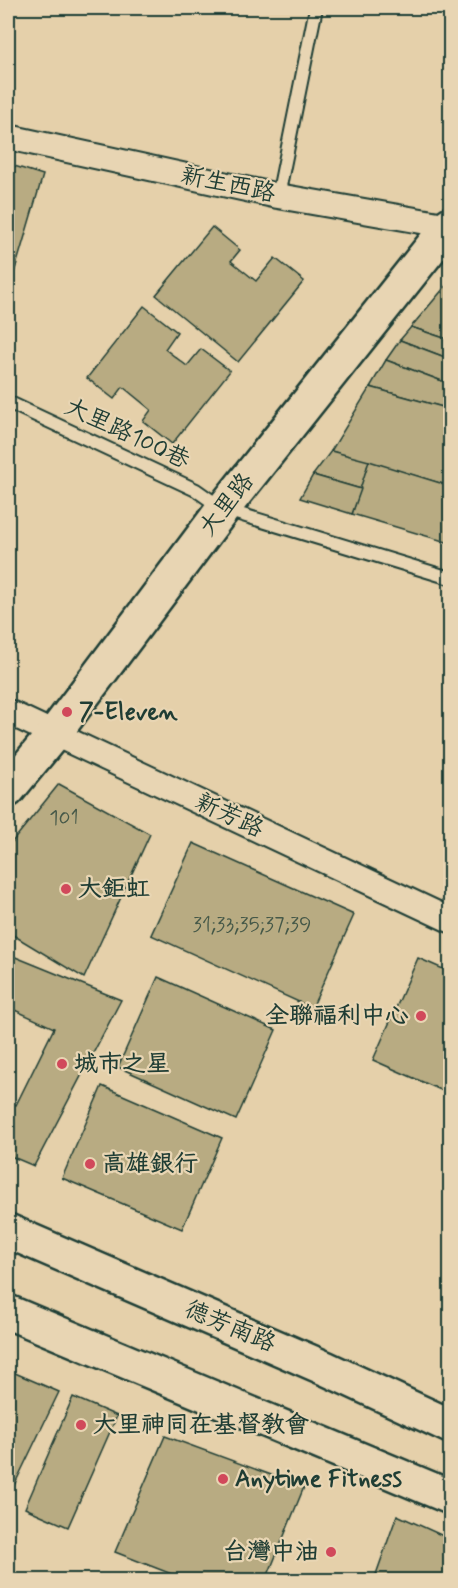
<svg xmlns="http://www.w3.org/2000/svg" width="458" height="1588" font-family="Mynerve,'LXGW WenKai TC',sans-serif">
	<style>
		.building { fill: #b8ab82; stroke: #1f3d34; stroke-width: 1.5 }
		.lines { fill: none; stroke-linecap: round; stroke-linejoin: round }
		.lane-casing { stroke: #1f3d34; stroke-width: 16 }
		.street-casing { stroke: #1f3d34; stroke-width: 28 }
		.secondary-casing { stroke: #1f3d34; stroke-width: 38 }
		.lane { stroke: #e8d5b3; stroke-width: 12 }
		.street { stroke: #e8d5b3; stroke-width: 24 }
		.secondary { stroke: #e8d5b3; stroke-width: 33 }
		.poi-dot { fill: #d1495b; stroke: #e8d5b3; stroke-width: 2 }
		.labels { text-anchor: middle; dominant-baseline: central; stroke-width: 4.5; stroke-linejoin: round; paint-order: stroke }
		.number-label { font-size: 21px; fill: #455848 }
		.street-label { font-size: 24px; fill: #1f3d34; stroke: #e8d5b3 }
		.poi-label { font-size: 24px; font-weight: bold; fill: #1f3d34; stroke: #e8d5b3; text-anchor: start }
	</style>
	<rect width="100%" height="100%" fill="#e5d0aa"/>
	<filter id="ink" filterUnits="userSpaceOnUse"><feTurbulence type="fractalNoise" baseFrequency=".0167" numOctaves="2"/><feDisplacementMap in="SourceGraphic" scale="12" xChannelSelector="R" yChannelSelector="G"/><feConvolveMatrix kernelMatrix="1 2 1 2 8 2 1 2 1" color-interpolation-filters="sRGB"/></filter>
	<g filter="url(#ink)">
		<g class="building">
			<path d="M8 164 43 175 14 273 8 271Z"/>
			<path d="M212 227 240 250 231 261 256 281 275 258 304 281 238 362 156 295Z"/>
			<path d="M450 281V340L411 327Z"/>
			<path d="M144 306 177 332 165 349 187 366 201 349 230 371 172 444 143 421 151 410 123 387 114 399 87 378Z"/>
			<path d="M411 327 450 340V359L400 340Z"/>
			<path d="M400 340 450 359V384L386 360Z"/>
			<path d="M386 360 450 384V409L370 387Z"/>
			<path d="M370 387 450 409V486L331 451Z"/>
			<path d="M331 451 369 461 361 489 313 475Z"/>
			<path d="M369 461 450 486V543L352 514Z"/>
			<path d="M313 475 361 489 352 514 300 498Z"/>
			<path d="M59 784 150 834 84 978 8 932V847Z"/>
			<path d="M193 843 354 915 312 1008 151 935Z"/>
			<path d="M8 954 121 1000 34 1166 8 1155V1101L16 1105 54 1028 8 1007Z"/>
			<path d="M418 958 450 972V1094L373 1060Z"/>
			<path d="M158 977 276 1030 236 1120 118 1067Z"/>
			<path d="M102 1086 222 1138 182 1229 62 1178Z"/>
			<path d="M8 1370 59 1392 8 1498Z"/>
			<path d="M73 1397 117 1416 68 1527 25 1508Z"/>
			<path d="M165 1436 304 1487 266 1580H187L115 1552Z"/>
			<path d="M397 1515 450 1539V1580H374Z"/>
		</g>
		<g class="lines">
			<g class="lane-casing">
				<g id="lane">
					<path d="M278 196 316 8"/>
					<path d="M10 403 196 490 223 509 450 578"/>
				</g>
			</g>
			<g class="street-casing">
				<g id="street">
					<path d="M8 137 278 196 450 226"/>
					<path d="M8 712 450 920"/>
				</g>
			</g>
			<g class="secondary-casing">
				<g id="secondary">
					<path d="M8 790 54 734 223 509 450 224"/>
					<path d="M8 1231 327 1369 450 1426"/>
					<path d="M8 1312 450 1497"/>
				</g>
			</g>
			<use href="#lane" class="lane"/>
			<use href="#street" class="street"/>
			<use href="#secondary" class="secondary"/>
		</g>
	</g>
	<g class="poi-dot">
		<circle cx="67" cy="712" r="6"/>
		<circle cx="66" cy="889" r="6"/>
		<circle cx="421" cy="1016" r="6"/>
		<circle cx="62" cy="1064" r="6"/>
		<circle cx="90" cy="1164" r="6"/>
		<circle cx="81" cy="1425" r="6"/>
		<circle cx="223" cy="1479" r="6"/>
		<circle cx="331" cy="1552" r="6"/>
	</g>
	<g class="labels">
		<g class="number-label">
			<text x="64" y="818">101</text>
			<text x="252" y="925">31;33;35;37;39</text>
		</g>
		<g class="street-label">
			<text transform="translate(228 185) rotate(12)">新生西路</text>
			<text transform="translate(127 434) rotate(25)">大里路100巷</text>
			<text transform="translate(227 505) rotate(-52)">大里路</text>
			<text transform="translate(229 816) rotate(25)">新芳路</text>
			<text transform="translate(230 1327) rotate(23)">德芳南路</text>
		</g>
		<g class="poi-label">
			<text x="79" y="712">7-Eleven</text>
			<text x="78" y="889">大鉅虹</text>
			<text x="409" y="1016" text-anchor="end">全聯福利中心</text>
			<text x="74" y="1064">城市之星</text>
			<text x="102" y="1164">高雄銀行</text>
			<text x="93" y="1425">大里神同在基督教會</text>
			<text x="235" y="1479">Anytime Fitness</text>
			<text x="319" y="1552" text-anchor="end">台灣中油</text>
		</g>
	</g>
	<rect width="458" height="1588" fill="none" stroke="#e8d5b3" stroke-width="30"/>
	<rect x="15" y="15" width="428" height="1558" fill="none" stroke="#1f3d34" stroke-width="2" filter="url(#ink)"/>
</svg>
